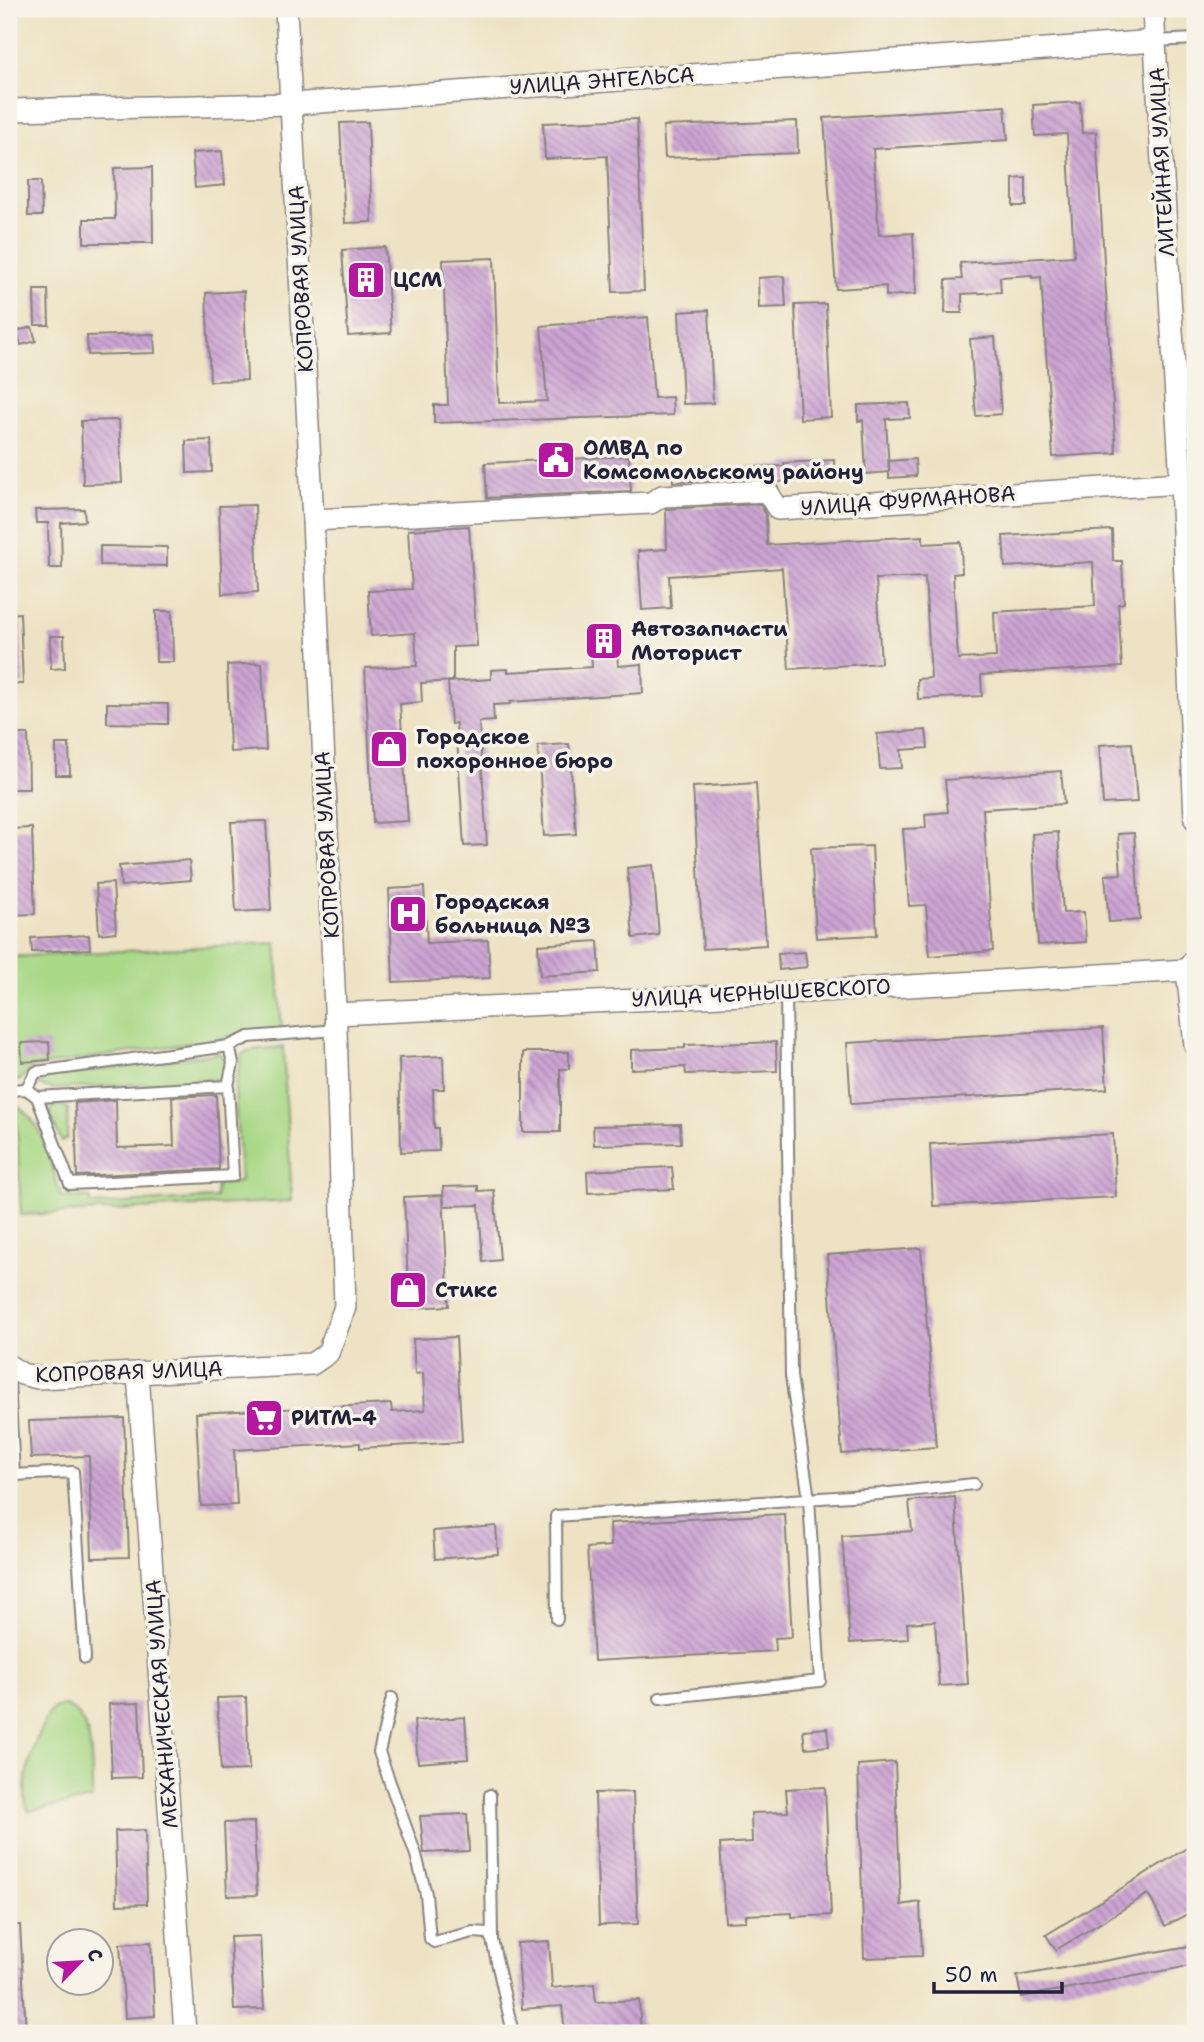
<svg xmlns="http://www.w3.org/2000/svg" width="1204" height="2042" font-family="'Shantell Sans',sans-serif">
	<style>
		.green { fill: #a9d886; stroke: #667d60; stroke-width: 2 }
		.building { fill: url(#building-back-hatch) }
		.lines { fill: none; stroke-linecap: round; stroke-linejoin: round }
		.service-casing { stroke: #88827f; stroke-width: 14 }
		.minor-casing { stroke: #88827f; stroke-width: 24 }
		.service { stroke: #fff; stroke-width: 10 }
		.minor { stroke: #fff; stroke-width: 21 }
		.labels { text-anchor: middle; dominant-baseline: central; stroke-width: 7; stroke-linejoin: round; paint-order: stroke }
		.street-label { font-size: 21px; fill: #22223b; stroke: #f7f3e8 }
		.poi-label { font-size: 21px; font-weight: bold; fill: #22223b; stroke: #f7f3e8; text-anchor: start }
	</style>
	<defs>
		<pattern id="building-back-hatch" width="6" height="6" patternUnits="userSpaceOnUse" patternTransform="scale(1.75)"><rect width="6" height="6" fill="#cca4d3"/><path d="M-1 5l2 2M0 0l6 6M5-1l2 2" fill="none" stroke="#a585ac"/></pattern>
	</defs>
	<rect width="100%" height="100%" fill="#f7f3e8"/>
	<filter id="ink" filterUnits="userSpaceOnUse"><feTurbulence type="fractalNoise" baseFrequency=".0143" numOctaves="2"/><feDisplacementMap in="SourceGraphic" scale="14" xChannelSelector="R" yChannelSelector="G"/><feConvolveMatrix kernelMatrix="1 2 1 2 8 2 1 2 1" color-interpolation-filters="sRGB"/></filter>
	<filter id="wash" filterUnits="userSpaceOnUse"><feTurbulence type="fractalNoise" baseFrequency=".00686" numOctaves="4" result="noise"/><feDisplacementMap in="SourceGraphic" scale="28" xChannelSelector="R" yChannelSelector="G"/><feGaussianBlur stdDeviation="1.57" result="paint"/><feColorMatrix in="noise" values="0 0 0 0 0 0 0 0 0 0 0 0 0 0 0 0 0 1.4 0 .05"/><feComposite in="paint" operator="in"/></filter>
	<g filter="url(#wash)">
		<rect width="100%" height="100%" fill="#ede2c3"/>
		<g class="green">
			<path d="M276 943 282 1032 248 1034 33 1067 20 1080 12 1081 9 957Z"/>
			<path d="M283 1047 292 1201 21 1215 16 1105C47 1125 50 1165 61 1197L91 1198V1205L216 1198 217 1184 240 1182 235 1087 242 1054 251 1050Z"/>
			<path d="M218 1053C229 1059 230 1072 219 1079L54 1089 38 1085 42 1078Z"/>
			<path d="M53 1106H65L68 1109 67 1138 62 1142 50 1116Z"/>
			<path d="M64 1706C97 1715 91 1772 92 1799L29 1811C16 1792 38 1724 54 1708Z"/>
		</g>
		<g id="blocks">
			<g class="building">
				<path d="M1080 102 1082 133 1096 132 1116 453 1053 457 1041 277 1032 278V275L1000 277 1001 292 962 294V313H945L946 280 962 279 960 263 1074 256 1067 134 1035 136 1033 105Z"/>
				<path d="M1005 106 1008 140 873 149 879 235 913 233 916 294 886 296V286L836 289 824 118Z"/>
				<path d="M637 119 644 291 613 292 607 156 545 159 543 123Z"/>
				<path d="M797 121 798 153 665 158 663 126Z"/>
				<path d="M368 122 372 222 345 223 340 123Z"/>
				<path d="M222 151 225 185 195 188 192 153Z"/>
				<path d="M152 167 153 243H84V219H115L114 168Z"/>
				<path d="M1026 178V206H1013V179Z"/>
				<path d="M28 181H41L42 216H28Z"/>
				<path d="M385 247 391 333 348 336 342 250Z"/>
				<path d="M494 258 499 403 547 401 541 326 648 317 654 398 672 397 673 415 434 423V405H448L443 260Z"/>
				<path d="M784 276 786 307 759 308 758 278Z"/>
				<path d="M34 290H48L49 325H35Z"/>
				<path d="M244 291 247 380 210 381 206 293Z"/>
				<path d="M826 304 831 417 800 419 795 305Z"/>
				<path d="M709 310 713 403 683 404 679 312Z"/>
				<path d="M32 327 36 341 21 345 17 331Z"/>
				<path d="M154 334 155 353 88 355 87 336Z"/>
				<path d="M995 337 1001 414 976 416 970 339Z"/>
				<path d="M909 403 910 418 886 419 889 472 866 474 863 420 858 421V405Z"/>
				<path d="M119 420 122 483 83 484 81 421Z"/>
				<path d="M211 440 212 472 187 473 186 441Z"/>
				<path d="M629 456 631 491 487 498 485 463Z"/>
				<path d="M915 459 916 476 889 478V461Z"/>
				<path d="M834 460 835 479 776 482 766 478 673 482 672 471 784 466V463Z"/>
				<path d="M760 504 766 515 767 545 923 536V544L961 542 962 573 953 574 958 659 996 657 994 612 1095 606 1093 562 1005 567 1003 536 1112 530 1113 561H1122L1124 603 1118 604 1122 667 981 675 982 696 918 699 917 679 931 678 925 577 876 579 881 663 789 669 782 568 669 576 671 608 642 610 638 551 667 549 666 509Z"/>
				<path d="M255 505 258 592 222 594 219 506Z"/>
				<path d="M84 509 85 521 61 523 62 568H49L48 523H36L35 510Z"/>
				<path d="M469 526 477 646 453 647V681L421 683 422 702 400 704 408 821 373 823 365 668 417 666 415 633 371 636 368 591 412 589 408 530Z"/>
				<path d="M100 546 167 547V566L100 565Z"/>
				<path d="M156 611H172L173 662H156Z"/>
				<path d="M20 613 23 684H9V614Z"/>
				<path d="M616 633 618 666 642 664 643 693 510 702V704L493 705 494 721 479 722 487 845 464 846 456 723 451 724 448 682 491 679V670L508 669V672L592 667 590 635Z"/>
				<path d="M50 636H64L65 668 51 669Z"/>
				<path d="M262 663 266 750 230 752 227 665Z"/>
				<path d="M107 703 168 704V724L107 723Z"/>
				<path d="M926 730 928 748 901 750 902 768 880 769 877 734Z"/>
				<path d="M9 734H28L29 789H9Z"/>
				<path d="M1132 743 1137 802 1103 804 1099 745Z"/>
				<path d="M56 744H69L70 775H56Z"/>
				<path d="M569 744 576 834 544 836 538 746Z"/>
				<path d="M1061 771 1064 804 983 809 993 951 930 956 926 905 909 906 903 829 926 828 925 814 948 812 945 780Z"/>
				<path d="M756 783 766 945 703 949 693 787Z"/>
				<path d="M266 821 271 910 236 912 231 822Z"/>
				<path d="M32 828 35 914 9 915V829Z"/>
				<path d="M1058 832 1063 913 1084 912 1086 942 1038 945 1032 834Z"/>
				<path d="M1134 833 1140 920 1109 922 1105 875 1121 874 1118 834Z"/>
				<path d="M872 846 877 935 816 938 811 848Z"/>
				<path d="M189 860 191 880 121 886 119 866Z"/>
				<path d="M653 865 659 935 633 938 627 868Z"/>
				<path d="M113 883 116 932 99 934 96 884Z"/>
				<path d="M424 887 427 943 488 940 490 978 393 982 389 889Z"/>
				<path d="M89 935 90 949 32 952 31 938Z"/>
				<path d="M598 941 600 972 540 976 538 945Z"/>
				<path d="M805 952 807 967 779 970 778 954Z"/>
				<path d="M1103 1028 1107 1089 851 1104 847 1043Z"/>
				<path d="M49 1042 50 1060 22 1062 21 1043Z"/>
				<path d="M776 1042 777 1071 686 1074 685 1067 631 1069V1050L685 1048V1045Z"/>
				<path d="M523 1052H569V1069H560V1132H523Z"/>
				<path d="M443 1056 444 1089H433L434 1128H438L439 1151 401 1152 399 1058Z"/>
				<path d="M216 1095 219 1169 77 1176 75 1103 116 1100 117 1148 174 1146 172 1097Z"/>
				<path d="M680 1124 681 1143 594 1145 593 1126Z"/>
				<path d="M1113 1134 1116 1197 933 1206 930 1144Z"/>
				<path d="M672 1167 674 1189 588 1193 587 1171Z"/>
				<path d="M478 1186V1191L494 1190 500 1260 483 1262 479 1205 444 1206 443 1187Z"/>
				<path d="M443 1195 449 1306 409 1308 404 1197Z"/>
				<path d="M921 1248 936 1447 842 1454 827 1255Z"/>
				<path d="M456 1337 462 1442 360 1448V1443L234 1450 237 1505 201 1506 196 1413 391 1404 392 1412 425 1410 423 1373 415 1374 413 1339Z"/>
				<path d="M124 1418 129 1557 92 1558 89 1456 31 1458 29 1421Z"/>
				<path d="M955 1497 968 1684 939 1686 935 1621 907 1623 908 1639 850 1643 842 1536 912 1531 909 1501Z"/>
				<path d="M785 1514 792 1637 775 1638 776 1651 594 1661 587 1548 611 1546 610 1523Z"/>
				<path d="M496 1526 498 1554 435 1559 433 1531Z"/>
				<path d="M246 1697 249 1770 221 1771 217 1698Z"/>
				<path d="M139 1703 142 1777 112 1778 109 1704Z"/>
				<path d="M465 1717 468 1759 418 1763 414 1721Z"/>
				<path d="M827 1728 829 1746 805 1748 803 1730Z"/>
				<path d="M895 1762 901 1905 920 1902 922 1956 864 1958 858 1765Z"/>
				<path d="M825 1787 831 1915 792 1917V1913L746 1915V1921L725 1922 720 1844 752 1842 751 1813 788 1812 786 1789Z"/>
				<path d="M633 1792 638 1924 599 1925 595 1793Z"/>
				<path d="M467 1814 469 1851 424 1853 420 1816Z"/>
				<path d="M254 1822 257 1895 227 1896 224 1823Z"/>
				<path d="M145 1830 147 1904 117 1905 115 1831Z"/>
				<path d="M1195 1843V1910L1165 1926 1148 1894 1056 1950 1046 1935Z"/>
				<path d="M9 1925H20L26 2033H12Z"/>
				<path d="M260 1936 264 2009 234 2010 230 1937Z"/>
				<path d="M549 1941 552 1988 594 1984 596 2002 639 2000 641 2033H565L562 2006 522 2009 517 1943Z"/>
				<path d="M151 1942 155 2016 125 2018 120 1944Z"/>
				<path d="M1195 1945V1965L1021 1997 1017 1976Z"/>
			</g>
		</g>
	</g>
	<g filter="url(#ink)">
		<use href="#blocks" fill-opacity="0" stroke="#88827f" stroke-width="2"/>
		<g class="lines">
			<g class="service-casing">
				<g id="service">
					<path d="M1155 41 1195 39"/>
					<path d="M26 1089 37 1097 70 1184 233 1176 228 1086 233 1063 229 1046"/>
					<path d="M9 1090 26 1089 36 1072 229 1046 249 1037 336 1030"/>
					<path d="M37 1097 228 1086"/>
					<path d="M9 1381 14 1475 73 1472 85 1658"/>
					<path d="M557 1619 556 1516 880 1494 974 1484"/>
					<path d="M392 1698 379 1752 416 1855 426 1894 430 1939 434 1942 473 1932 488 1933 492 1940 513 2033"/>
					<path d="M660 1698 820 1681 809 1499 791 1376 786 993"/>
					<path d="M490 1795 492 1939"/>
				</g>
			</g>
			<g class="minor-casing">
				<g id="minor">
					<path d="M1153 9 1181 483 1195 819"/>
					<path d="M9 110 292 104 1155 41"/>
					<path d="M313 520 651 503 662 496 767 491 778 509 1181 483"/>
					<path d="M1194 960 1187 970 1195 1045"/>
					<path d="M335 1014 786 993 1187 970"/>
					<path d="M9 1366 22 1374 38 1378 312 1364 328 1353 345 1307 336 1030 313 520 286 9"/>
					<path d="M138 1374 185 2033"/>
				</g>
			</g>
			<use href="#service" class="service"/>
			<use href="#minor" class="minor"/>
		</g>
	</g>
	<defs>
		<g id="building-square" transform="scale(2.0125)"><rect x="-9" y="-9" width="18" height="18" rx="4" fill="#b5179e" stroke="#f7f3e8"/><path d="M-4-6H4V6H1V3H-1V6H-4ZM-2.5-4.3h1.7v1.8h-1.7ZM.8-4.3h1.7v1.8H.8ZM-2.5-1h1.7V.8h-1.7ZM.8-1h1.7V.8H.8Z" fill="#fff"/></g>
		<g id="civic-square" transform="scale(2.0125)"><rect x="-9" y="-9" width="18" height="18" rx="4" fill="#b5179e" stroke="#f7f3e8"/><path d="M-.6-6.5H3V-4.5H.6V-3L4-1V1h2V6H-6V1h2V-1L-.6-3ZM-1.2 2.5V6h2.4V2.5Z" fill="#fff"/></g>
		<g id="shop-square" transform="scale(2.0125)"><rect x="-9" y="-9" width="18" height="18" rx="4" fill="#b5179e" stroke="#f7f3e8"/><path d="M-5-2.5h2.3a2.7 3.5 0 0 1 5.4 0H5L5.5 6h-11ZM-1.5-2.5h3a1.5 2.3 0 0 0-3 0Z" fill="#fff"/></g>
		<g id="hospital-square" transform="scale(2.0125)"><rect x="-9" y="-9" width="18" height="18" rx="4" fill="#b5179e" stroke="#f7f3e8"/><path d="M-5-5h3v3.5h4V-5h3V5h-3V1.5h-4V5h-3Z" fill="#fff"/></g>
		<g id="supermarket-square" transform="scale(2.0125)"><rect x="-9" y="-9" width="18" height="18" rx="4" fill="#b5179e" stroke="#f7f3e8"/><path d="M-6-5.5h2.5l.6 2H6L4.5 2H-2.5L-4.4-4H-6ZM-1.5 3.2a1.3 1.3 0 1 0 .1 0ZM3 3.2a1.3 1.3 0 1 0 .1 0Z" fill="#fff"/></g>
	</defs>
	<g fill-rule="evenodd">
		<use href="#building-square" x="366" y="280"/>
		<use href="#civic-square" x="556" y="460"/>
		<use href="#building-square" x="604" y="641"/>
		<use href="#shop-square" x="389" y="749"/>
		<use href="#hospital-square" x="408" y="914"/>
		<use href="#shop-square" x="408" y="1290"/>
		<use href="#supermarket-square" x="264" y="1418"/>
	</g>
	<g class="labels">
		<g class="street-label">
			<text transform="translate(602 81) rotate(-4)">УЛИЦА ЭНГЕЛЬСА</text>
			<text transform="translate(1162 162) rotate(-93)">ЛИТЕЙНАЯ УЛИЦА</text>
			<text transform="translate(301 279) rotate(-93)">КОПРОВАЯ УЛИЦА</text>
			<text transform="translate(908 501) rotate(-4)">УЛИЦА ФУРМАНОВА</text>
			<text transform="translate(327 845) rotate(-93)">КОПРОВАЯ УЛИЦА</text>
			<text transform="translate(761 993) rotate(-3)">УЛИЦА ЧЕРНЫШЕВСКОГО</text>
			<text transform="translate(129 1372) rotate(-2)">КОПРОВАЯ УЛИЦА</text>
			<text transform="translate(162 1704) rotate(-94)">МЕХАНИЧЕСКАЯ УЛИЦА</text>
		</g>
		<g class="poi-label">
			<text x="393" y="280">ЦСМ</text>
			<text x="583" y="448">ОМВД по<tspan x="583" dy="24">Комсомольскому району</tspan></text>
			<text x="631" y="629">Автозапчасти<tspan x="631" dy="24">Моторист</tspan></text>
			<text x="416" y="737">Городское<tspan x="416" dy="24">похоронное бюро</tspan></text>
			<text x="435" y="902">Городская<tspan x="435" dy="24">больница №3</tspan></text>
			<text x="435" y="1290">Стикс</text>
			<text x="291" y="1418">РИТМ-4</text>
		</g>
	</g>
	<rect width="1204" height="2042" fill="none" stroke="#f7f3e8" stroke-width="35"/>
	<g transform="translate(80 1962) rotate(65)"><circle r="33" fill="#f7f3e8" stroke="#a29fa3" stroke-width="2"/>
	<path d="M0-5L12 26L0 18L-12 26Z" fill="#b5179e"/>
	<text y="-10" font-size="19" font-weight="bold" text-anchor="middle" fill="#22223b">С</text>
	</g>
	<path d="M934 1982v10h128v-10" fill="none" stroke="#22223b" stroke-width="3.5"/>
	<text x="945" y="1982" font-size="21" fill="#22223b" stroke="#f7f3e8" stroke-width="5" paint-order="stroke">50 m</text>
</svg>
